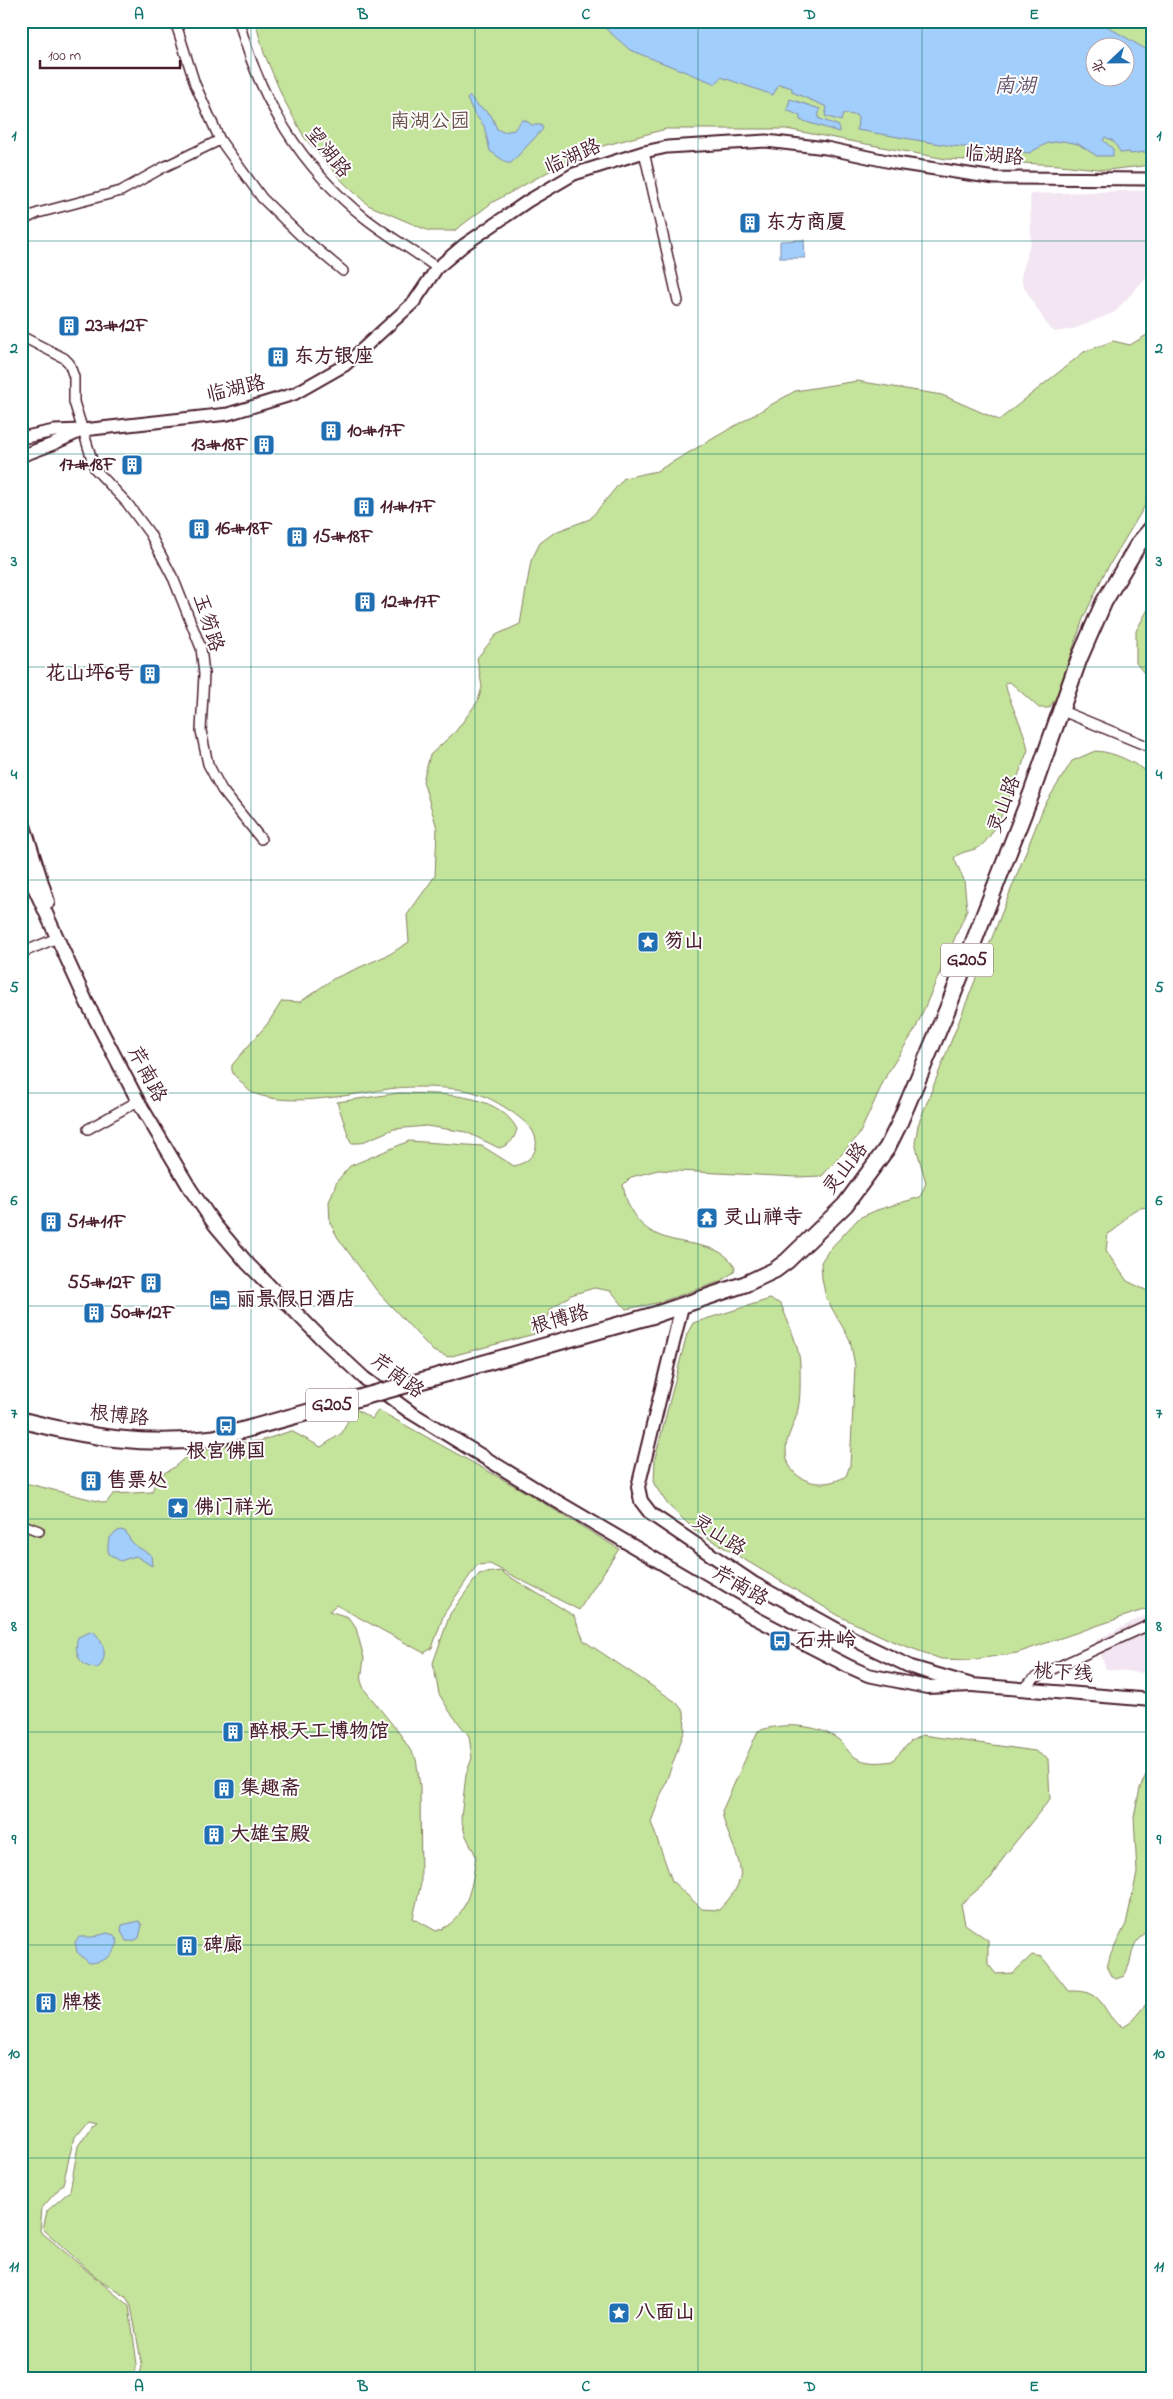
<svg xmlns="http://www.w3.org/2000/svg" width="1173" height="2399" font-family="'Indie Flower','LXGW WenKai TC',sans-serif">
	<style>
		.built { fill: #f3e6f2 }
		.green { fill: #c4e39b; stroke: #878163; fill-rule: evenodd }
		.water { fill: #a2cefc; stroke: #7f88a8; fill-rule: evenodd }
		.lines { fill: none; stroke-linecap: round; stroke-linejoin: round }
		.minor-casing { stroke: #4a1f2b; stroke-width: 12 }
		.tertiary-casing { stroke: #4a1f2b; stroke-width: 15 }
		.secondary-casing { stroke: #4a1f2b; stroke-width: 16 }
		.trunk-casing { stroke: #4a1f2b; stroke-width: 19 }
		.minor { stroke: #fff; stroke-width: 9 }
		.tertiary { stroke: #fff; stroke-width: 11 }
		.secondary { stroke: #fff; stroke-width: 12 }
		.trunk { stroke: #fff; stroke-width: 15 }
		.trunk-bridge-casing { stroke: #4a1f2b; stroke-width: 19; stroke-linecap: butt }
		.trunk-bridge { stroke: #fff; stroke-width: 15 }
		.grid { fill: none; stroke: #0f766e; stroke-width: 1; stroke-opacity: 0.55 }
		.labels { text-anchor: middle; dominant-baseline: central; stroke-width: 4; stroke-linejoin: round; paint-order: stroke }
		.shield { fill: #fff; stroke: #80626b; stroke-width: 1 }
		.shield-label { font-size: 19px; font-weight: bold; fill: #4a1f2b }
		.park-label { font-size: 20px; fill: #685047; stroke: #fff }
		.street-label { font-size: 20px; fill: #4a1f2b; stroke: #fff }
		.poi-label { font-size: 20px; font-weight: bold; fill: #4a1f2b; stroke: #fff; text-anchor: start }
		.water-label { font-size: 21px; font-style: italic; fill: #64546a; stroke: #fff }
		.neatline { fill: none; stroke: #0f766e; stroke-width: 2 }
		.grid-label { font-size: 16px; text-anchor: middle; font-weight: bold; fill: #0f766e }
	</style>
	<rect width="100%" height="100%" fill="#fff"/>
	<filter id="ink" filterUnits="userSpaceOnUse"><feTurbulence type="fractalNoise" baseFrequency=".02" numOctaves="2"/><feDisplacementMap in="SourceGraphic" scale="10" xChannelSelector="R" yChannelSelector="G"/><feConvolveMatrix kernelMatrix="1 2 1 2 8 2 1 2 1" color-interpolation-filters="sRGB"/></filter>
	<g filter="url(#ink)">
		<g class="built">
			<path d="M1152 190V271L1115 312 1074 329 1055 332 1049 328 1022 284 1021 276 1031 240 1030 194Z"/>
			<path d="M1152 1612V1674L1106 1669 1096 1640Z"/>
		</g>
		<g class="green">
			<path d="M255 21H1152V165L1107 170 1060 165 946 159 786 129H666L588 150 493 202 454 231H429L368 205 344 183 304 137 283 98 264 53ZM1096 48H1126V78H1096Z"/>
			<path d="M1152 332V494L1104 574 1083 619 1056 698 1049 708H1039L1010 682 1005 683C1010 706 1024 727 1028 750 1018 775 1000 829 982 845 974 852 962 850 954 858L964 880 967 910 915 1030 887 1074 859 1135 822 1176 797 1177 658 1170 631 1177 623 1185C637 1265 713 1226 735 1267L734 1272 719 1282 657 1303 626 1309 611 1291 594 1288 571 1295 551 1309 542 1332 448 1357 433 1351 377 1291 338 1238 330 1223 329 1202 337 1181 350 1166 409 1141 482 1146 514 1166C531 1162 543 1148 532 1130 523 1117 492 1098 476 1093 460 1087 414 1086 396 1088 355 1093 292 1109 253 1093 248 1091 244 1085 240 1081 234 1075 231 1073 232 1065L268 1023 282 1001 300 1002 333 979 390 954 409 942 407 915 435 876 437 828 423 781 430 755 456 731 478 701 482 687 477 658 496 635 520 624 531 561 540 543 555 532 590 519 624 478 657 471 795 391 857 381 942 395 999 420 1084 352 1113 341 1130 345Z"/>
			<path d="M1152 602V683L1136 663V631Z"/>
			<path d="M1095 751C1117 752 1133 763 1152 774V1207C1123 1207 1129 1223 1108 1234L1106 1251 1127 1281 1152 1293V1456L1147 1475 1152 1484V1607L1017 1653 970 1660 941 1659 892 1641 841 1617 696 1531 668 1505 654 1484 655 1458 687 1334 693 1323 770 1299 781 1304C787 1320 799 1346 800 1363 800 1378 801 1395 798 1409 796 1423 786 1435 786 1450 786 1482 822 1491 846 1476L850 1465 855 1366 850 1340 826 1298 822 1279 821 1262 829 1250 859 1218 877 1210 920 1197 926 1183 915 1143 918 1125 1044 806 1072 761Z"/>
			<path d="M399 1093C436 1094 497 1091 517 1129 514 1140 510 1145 499 1148L466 1132 426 1126 394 1129 360 1143H351L337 1102Z"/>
			<path d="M354 1408 372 1419 378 1410 522 1490 619 1549 579 1610 490 1564 477 1565 444 1614 432 1648 424 1653 336 1605 329 1611 348 1617 356 1628 364 1658 361 1681 364 1689 400 1734 416 1759 420 1786 421 1883 413 1918 436 1931C467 1922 473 1884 476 1856L465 1834 461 1818 466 1774 472 1758 469 1736 450 1712 439 1694 433 1663 450 1614 479 1574 500 1571 555 1604 574 1616 584 1641 676 1702 684 1712 685 1730 651 1822 672 1881 702 1909 719 1910C726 1902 736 1892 739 1881 746 1864 724 1832 722 1811L758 1731C782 1722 819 1724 839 1740 845 1745 848 1753 855 1757 866 1764 880 1763 892 1761L911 1741 922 1735 1035 1751 1048 1759 1050 1799 1005 1855 991 1878 961 1904 965 1924 988 1940V1964L996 1974 1013 1973 1032 1955 1042 1957 1069 1991C1075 1991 1083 1991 1089 1993 1105 1998 1107 2021 1123 2027L1130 2023 1152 1997V2378H21V1482L106 1503 113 1494 152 1492 157 1477 173 1468 188 1455 236 1443 260 1441 291 1431 321 1447 342 1433ZM88 2120 96 2122 92 2125 78 2146 70 2191 47 2211 43 2229 96 2277 126 2297 131 2306 142 2366 140 2374 133 2377 137 2364 129 2306 40 2231 42 2208 63 2184 74 2137Z"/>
			<path d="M1152 1761V1927C1125 1946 1137 1954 1124 1976L1116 1979 1111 1976 1107 1968 1110 1956 1126 1924 1137 1873 1134 1817 1140 1788Z"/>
		</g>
		<g class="water">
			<path d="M597 21H1098L1152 53V151L1130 154 1129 152 1121 153 1113 141 1105 137 1103 140 1113 149V156H1097L1078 144 1063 141 1048 143 1029 153 952 146 857 130 858 118 856 115 843 114 841 121 825 116 827 107 792 92V88L779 84 773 95 721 77 716 84 630 50ZM1096 48H1126V78H1096Z"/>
			<path d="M470 96 477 105 491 115 497 129 503 132 514 130 522 120H525L532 125H541L543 129 511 163H507L490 151 484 126 474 113 467 99Z"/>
			<path d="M790 99 820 109 818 118 839 126V132L800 120V116L787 110Z"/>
			<path d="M804 240 805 258H780V241Z"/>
			<path d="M121 1530 126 1532C131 1545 140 1548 151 1555L152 1566 136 1556 120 1561 109 1554C106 1543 109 1534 121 1530Z"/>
			<path d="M93 1631C104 1642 109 1656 98 1668 80 1669 73 1652 78 1637Z"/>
			<path d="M139 1921 142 1925 139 1938 133 1941H126L121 1931 122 1925Z"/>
			<path d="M107 1933 114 1935 118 1942C113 1957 104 1962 89 1963L77 1952 75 1942 79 1937H93Z"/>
		</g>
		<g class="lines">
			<g class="minor-casing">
				<g id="minor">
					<path d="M175 21 195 84 220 140 262 198 300 235 343 271"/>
					<path d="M239 21C259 99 302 168 365 218 388 236 414 251 437 268"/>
					<path d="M644 152 678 301"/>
					<path d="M21 221 38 213 121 191 164 167 220 140"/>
					<path d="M21 336 64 358 69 363 74 377V402L95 469 127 503 150 534 174 580 201 648 204 674 201 731 208 764 222 790 261 839"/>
					<path d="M1060 710 1152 748"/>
					<path d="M21 953 57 938"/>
					<path d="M88 1129 138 1101"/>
					<path d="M21 1524 39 1531"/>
					<path d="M1023 1690 1032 1680 1042 1674 1149 1625"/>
				</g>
			</g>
			<g class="tertiary-casing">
				<g id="tertiary">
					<path d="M21 438 54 431 83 430 228 414 294 394 345 365 414 302 437 268 464 245 528 201 574 174 644 152 667 147 766 141 826 148 896 163 995 178 1152 179"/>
					<path d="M21 456 53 444 79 432"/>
				</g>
			</g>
			<g class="secondary-casing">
				<g id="secondary">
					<path d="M21 816 48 902"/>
					<path d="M21 848 34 887 87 1003 138 1101 191 1190 215 1225 248 1264 323 1340 364 1378 410 1412 536 1489 755 1618 850 1667 868 1675 927 1687 972 1685"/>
					<path d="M682 1306 638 1487 641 1501 651 1514 753 1583 863 1644 911 1667 972 1685 1152 1700"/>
				</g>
			</g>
			<g class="trunk-casing">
				<g id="trunk">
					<path d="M449 1373 654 1315 745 1284 775 1270 787 1261 845 1205 887 1148 898 1126 947 1010 1032 792 1079 659 1104 602 1139 543 1152 528"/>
					<path d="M21 1420C87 1437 146 1447 215 1438"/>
				</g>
			</g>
			<use href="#minor" class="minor"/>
			<use href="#tertiary" class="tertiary"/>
			<use href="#secondary" class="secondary"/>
			<use href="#trunk" class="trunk"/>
			<g class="trunk-bridge-casing">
				<path id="trunk-bridge" d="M215 1438 449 1373"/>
			</g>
			<use href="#trunk-bridge" class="trunk-bridge"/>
		</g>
	</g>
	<path class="grid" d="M251 21V2378M475 21V2378M698 21V2378M922 21V2378M21 241H1152M21 454H1152M21 667H1152M21 880H1152M21 1093H1152M21 1306H1152M21 1519H1152M21 1732H1152M21 1945H1152M21 2158H1152"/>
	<defs>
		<g id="building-square" transform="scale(1.125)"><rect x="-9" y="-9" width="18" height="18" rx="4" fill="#1f6fb2" stroke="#fff"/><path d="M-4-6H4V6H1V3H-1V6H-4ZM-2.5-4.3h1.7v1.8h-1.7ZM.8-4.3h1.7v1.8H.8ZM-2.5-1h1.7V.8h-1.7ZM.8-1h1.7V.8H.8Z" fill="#fff"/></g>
		<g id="sight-square" transform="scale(1.125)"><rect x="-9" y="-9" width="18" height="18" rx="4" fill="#1f6fb2" stroke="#fff"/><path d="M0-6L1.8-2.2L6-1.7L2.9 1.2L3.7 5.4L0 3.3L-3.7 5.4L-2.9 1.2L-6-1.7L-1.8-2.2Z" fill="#fff"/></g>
		<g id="temple-square" transform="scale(1.125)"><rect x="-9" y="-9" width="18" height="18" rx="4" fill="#1f6fb2" stroke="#fff"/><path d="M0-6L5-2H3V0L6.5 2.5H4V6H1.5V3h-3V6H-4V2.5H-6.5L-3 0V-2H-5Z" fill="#fff"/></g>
		<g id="hotel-square" transform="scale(1.125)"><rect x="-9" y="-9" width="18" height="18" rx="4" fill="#1f6fb2" stroke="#fff"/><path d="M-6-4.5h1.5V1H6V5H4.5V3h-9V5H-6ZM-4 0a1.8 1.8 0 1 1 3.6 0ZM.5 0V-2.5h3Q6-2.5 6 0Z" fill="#fff"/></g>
		<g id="bus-square" transform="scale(1.125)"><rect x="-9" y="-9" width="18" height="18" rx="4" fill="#1f6fb2" stroke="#fff"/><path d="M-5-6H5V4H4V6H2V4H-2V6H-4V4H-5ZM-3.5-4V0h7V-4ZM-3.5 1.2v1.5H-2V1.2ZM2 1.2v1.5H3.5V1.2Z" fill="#fff"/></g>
	</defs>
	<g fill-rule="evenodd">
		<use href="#building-square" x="750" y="223"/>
		<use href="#building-square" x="69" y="326"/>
		<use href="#building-square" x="278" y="357"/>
		<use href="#building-square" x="331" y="431"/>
		<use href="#building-square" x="264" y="445"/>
		<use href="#building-square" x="132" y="465"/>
		<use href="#building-square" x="364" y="507"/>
		<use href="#building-square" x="199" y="529"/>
		<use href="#building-square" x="297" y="537"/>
		<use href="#building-square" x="365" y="602"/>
		<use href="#building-square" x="150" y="674"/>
		<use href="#sight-square" x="648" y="942"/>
		<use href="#temple-square" x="707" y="1218"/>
		<use href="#building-square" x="51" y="1222"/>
		<use href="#building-square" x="151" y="1283"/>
		<use href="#hotel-square" x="220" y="1300"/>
		<use href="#building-square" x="94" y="1313"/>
		<use href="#bus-square" x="226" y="1426"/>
		<use href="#building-square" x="91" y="1481"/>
		<use href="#sight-square" x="178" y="1508"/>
		<use href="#bus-square" x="780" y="1641"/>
		<use href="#building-square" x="233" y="1732"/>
		<use href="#building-square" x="224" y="1789"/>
		<use href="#building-square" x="214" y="1835"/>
		<use href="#building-square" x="187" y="1946"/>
		<use href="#building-square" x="46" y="2003"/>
		<use href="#sight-square" x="619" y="2313"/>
	</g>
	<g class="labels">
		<g class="shield">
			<rect x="941" y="943.5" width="52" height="33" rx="4"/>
			<rect x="306" y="1388.5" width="52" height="33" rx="4"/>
		</g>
		<g class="shield-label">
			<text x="967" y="960">G205</text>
			<text x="332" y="1405">G205</text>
		</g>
		<g class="park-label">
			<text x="430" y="122">南湖公园</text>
		</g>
		<g class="street-label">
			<text transform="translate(327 153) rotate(51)">望湖路</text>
			<text transform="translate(994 157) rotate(5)">临湖路</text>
			<text transform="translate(573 158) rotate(-24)">临湖路</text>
			<text transform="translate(236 390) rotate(-13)">临湖路</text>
			<text transform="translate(207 623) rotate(72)">玉笏路</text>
			<text transform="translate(1005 805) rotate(-69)">灵山路</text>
			<text transform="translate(146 1075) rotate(62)">芹南路</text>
			<text transform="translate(846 1169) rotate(-52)">灵山路</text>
			<text transform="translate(560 1321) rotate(-16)">根博路</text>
			<text transform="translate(397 1377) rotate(37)">芹南路</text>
			<text transform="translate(119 1417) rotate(6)">根博路</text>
			<text transform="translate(718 1536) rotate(33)">灵山路</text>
			<text transform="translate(740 1587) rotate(30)">芹南路</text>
			<text transform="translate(1063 1674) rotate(4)">桃下线</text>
		</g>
		<g class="poi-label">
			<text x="766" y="223">东方商厦</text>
			<text x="85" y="326">23#12F</text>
			<text x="294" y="357">东方银座</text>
			<text x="347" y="431">10#17F</text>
			<text x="248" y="445" text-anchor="end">13#18F</text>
			<text x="116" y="465" text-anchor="end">17#18F</text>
			<text x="380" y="507">11#17F</text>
			<text x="215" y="529">16#18F</text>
			<text x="313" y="537">15#18F</text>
			<text x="381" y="602">12#17F</text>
			<text x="134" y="674" text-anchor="end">花山坪6号</text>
			<text x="664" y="942">笏山</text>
			<text x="723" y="1218">灵山禅寺</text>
			<text x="67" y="1222">51#11F</text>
			<text x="135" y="1283" text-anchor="end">55#12F</text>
			<text x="236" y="1300">丽景假日酒店</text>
			<text x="110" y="1313">50#12F</text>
			<text x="226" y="1452" text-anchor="middle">根宫佛国</text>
			<text x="107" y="1481">售票处</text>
			<text x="194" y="1508">佛门祥光</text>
			<text x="796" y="1641">石井岭</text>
			<text x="249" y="1732">醉根天工博物馆</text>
			<text x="240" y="1789">集趣斋</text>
			<text x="230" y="1835">大雄宝殿</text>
			<text x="203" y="1946">碑廊</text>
			<text x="62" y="2003">牌楼</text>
			<text x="635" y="2313">八面山</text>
		</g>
		<g class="water-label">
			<text x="1015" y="87">南湖</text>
		</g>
	</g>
	<rect width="1173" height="2399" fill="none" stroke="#fff" stroke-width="55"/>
	<g transform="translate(1110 62) rotate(248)"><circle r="24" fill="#ffffff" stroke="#b7a5aa"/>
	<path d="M0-4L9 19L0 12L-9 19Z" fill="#1f6fb2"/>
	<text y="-8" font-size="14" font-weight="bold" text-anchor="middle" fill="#4a1f2b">北</text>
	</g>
	<path d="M40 60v8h140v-8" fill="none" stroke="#4a1f2b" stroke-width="2.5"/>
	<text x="48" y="60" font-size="15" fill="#4a1f2b" stroke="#ffffff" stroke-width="4" paint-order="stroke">100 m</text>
	<rect x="28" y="28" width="1118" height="2344" class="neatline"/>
	<g class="grid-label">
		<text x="139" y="19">A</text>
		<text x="363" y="19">B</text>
		<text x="586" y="19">C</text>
		<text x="810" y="19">D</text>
		<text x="1034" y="19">E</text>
		<text x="14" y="140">1</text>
		<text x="1159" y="140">1</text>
		<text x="14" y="353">2</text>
		<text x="1159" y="353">2</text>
		<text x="14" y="566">3</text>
		<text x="1159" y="566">3</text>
		<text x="14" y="779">4</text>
		<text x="1159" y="779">4</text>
		<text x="14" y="992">5</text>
		<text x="1159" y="992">5</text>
		<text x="14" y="1205">6</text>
		<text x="1159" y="1205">6</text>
		<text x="14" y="1418">7</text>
		<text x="1159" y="1418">7</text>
		<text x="14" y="1631">8</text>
		<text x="1159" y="1631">8</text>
		<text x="14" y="1844">9</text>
		<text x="1159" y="1844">9</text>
		<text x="14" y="2058">10</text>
		<text x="1159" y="2058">10</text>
		<text x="14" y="2271">11</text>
		<text x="1159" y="2271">11</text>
		<text x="139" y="2391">A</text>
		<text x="363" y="2391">B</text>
		<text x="586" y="2391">C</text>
		<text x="810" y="2391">D</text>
		<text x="1034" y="2391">E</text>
	</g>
</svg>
